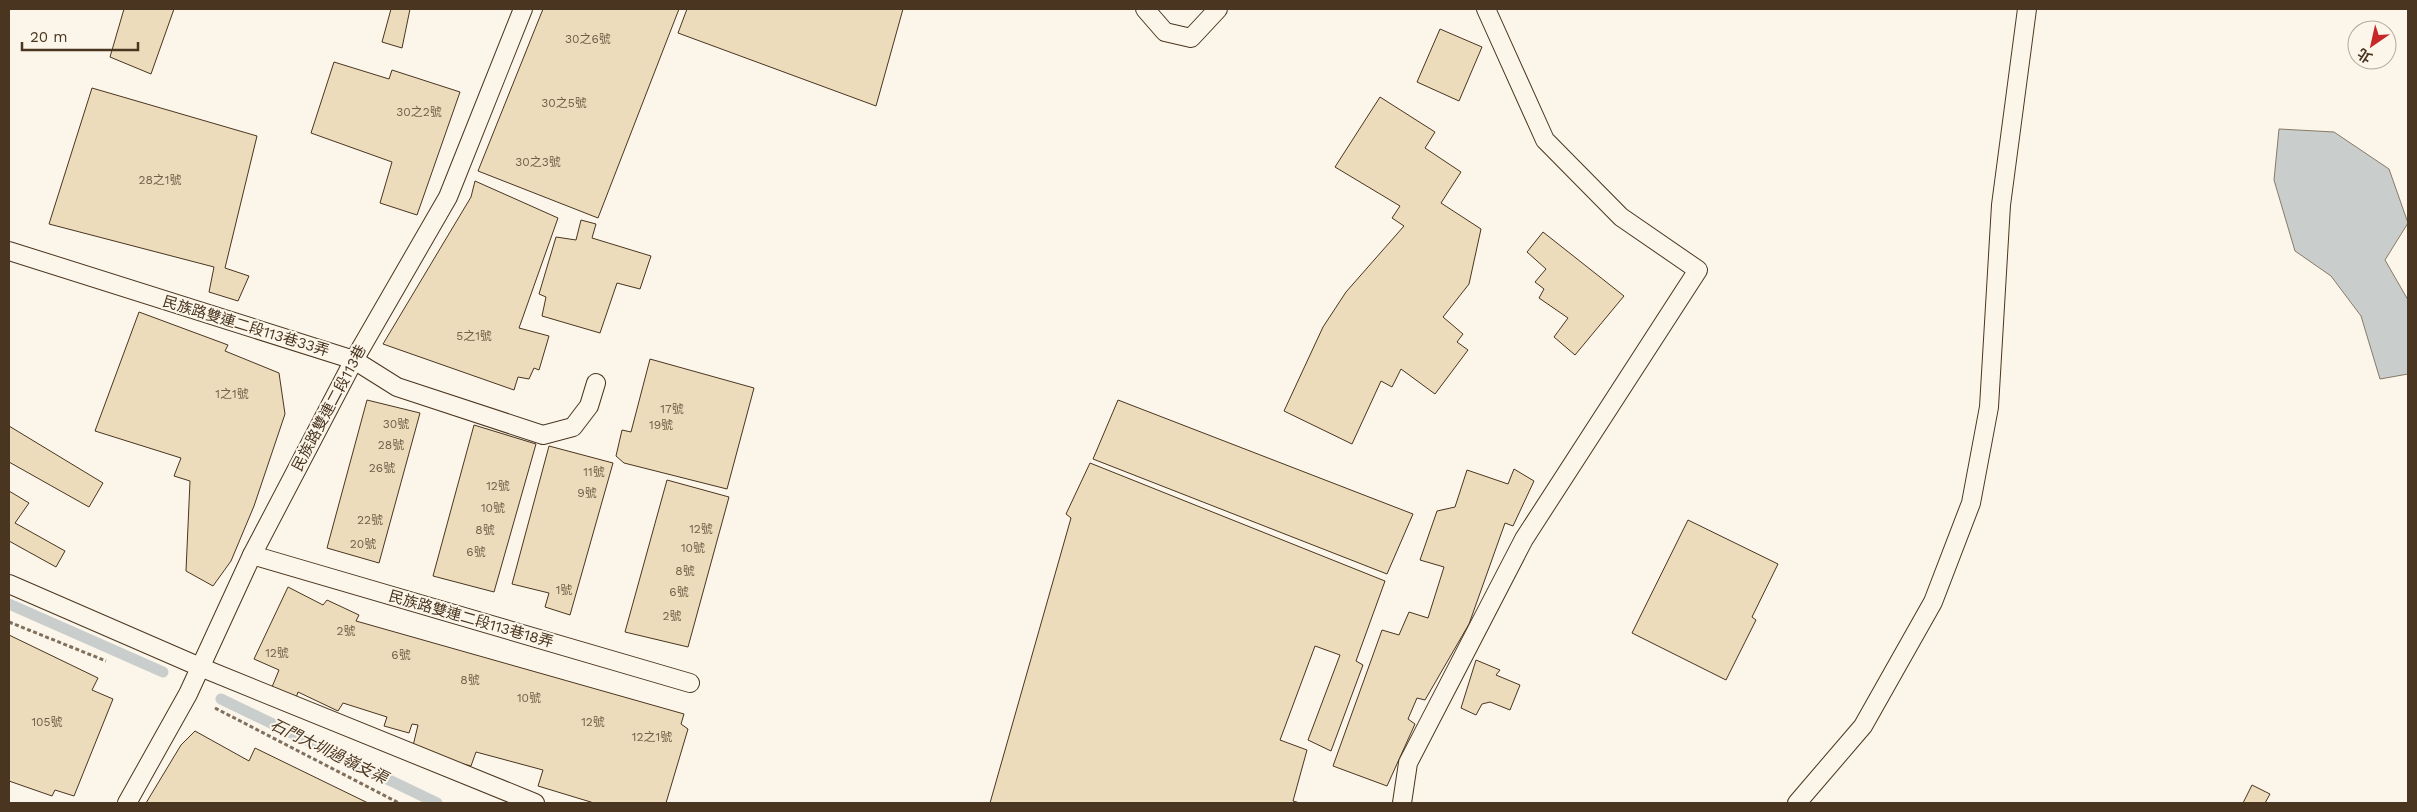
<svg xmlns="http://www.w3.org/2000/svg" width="2417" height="812" font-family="'Work Sans','Noto Sans TC',sans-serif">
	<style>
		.water { fill: #c9cecd; stroke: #887966 }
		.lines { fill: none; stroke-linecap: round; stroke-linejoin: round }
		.stream { stroke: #c9cecd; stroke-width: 11 }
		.building { fill: #ecdcbc; stroke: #4a3520 }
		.service-casing { stroke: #4a3520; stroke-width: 20 }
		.path { stroke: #7f6f5c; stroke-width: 3; stroke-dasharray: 4 2.5; stroke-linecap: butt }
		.service { stroke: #fbf6e9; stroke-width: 18 }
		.labels { text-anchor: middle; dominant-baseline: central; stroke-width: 4; stroke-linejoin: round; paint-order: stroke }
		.number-label { font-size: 12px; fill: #725f47 }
		.street-label { font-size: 15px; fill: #4a3520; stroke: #fbf6e9 }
		.water-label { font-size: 16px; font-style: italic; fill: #4a3520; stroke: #fbf6e9 }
	</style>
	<rect width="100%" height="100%" fill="#fbf6e9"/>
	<path class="water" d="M2279 129 2334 132 2389 169 2408 223 2385 260 2408 300V374L2380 379 2361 316 2331 276 2295 251 2274 180Z"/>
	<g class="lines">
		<g class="stream">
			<path d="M9 604 163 672"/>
			<path d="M221 699 437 803"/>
		</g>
	</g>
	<g class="building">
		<path d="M124 9H174L151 74 110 57Z"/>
		<path d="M391 9H410L402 48 382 42Z"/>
		<path d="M543 9H679L598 218 478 171Z"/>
		<path d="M687 9H903L876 106 678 33Z"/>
		<path d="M1440 29 1482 47 1459 101 1417 82Z"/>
		<path d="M334 62 389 79 392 70 460 92 417 215 380 203 392 162 311 133Z"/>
		<path d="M92 88 257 136 225 268 249 276 238 301 209 292 214 267 49 224Z"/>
		<path d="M1380 97 1435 132 1425 148 1461 172 1441 203 1481 229 1469 284 1443 317 1463 334 1457 342 1468 350 1435 394 1401 369 1392 387 1381 381 1352 444 1284 411 1323 327 1346 292 1404 226 1392 218 1400 206 1335 167Z"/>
		<path d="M475 181 558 218 519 328 549 336 539 370 534 368 529 379 518 377 514 390 383 344 471 197Z"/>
		<path d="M581 220 596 224 592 238 651 256 640 289 617 283 600 333 542 316 546 297 539 294 556 237 576 240Z"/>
		<path d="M1543 232 1624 296 1575 355 1554 337 1568 318 1539 298 1544 289 1535 282 1546 269 1527 252Z"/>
		<path d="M139 312 228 345 225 351 279 373 285 414 254 506 231 561 213 586 186 571 190 481 174 476 181 458 95 431Z"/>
		<path d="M650 359 754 388 727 489 624 463 616 456 622 430 631 432Z"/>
		<path d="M367 400 420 413 379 563 327 548Z"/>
		<path d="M1118 400 1413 514 1387 574 1093 459Z"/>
		<path d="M474 425 536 444 494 592 433 576Z"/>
		<path d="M9 426 103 483 89 507 9 462Z"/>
		<path d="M549 446 613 463 570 615 545 607 549 593 512 584Z"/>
		<path d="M1090 463 1385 581 1356 661 1363 665 1331 751 1308 740 1340 655 1315 646 1280 740 1307 750 1293 801 1300 803H990L1071 518 1066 514Z"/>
		<path d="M1514 469 1534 481 1513 526 1505 523 1469 624 1425 700 1417 698 1408 719 1415 724 1387 786 1333 766 1382 630 1399 635 1409 612 1428 618 1444 567 1420 560 1437 511 1455 507 1467 470 1508 484Z"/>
		<path d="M667 480 729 497 688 647 625 632Z"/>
		<path d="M9 491 29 503 15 523 65 551 56 567 9 541Z"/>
		<path d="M1688 520 1778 564 1752 617 1756 620 1726 680 1632 633Z"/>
		<path d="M288 587 323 605 327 600 359 615 356 621 684 714 681 724 688 729 666 803H594L538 786 543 770 476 752 471 766 412 750 418 725 412 724 409 733 384 726 387 717 343 703 338 711 298 692 296 698 272 687 279 670 254 659Z"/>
		<path d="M9 635 98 678 92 690 113 699 74 796 55 790 52 796 9 781Z"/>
		<path d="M1476 660 1500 670 1496 675 1520 685 1510 710 1490 702 1482 704 1476 715 1461 708Z"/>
		<path d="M195 731 249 761 255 748 368 803H146L181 745Z"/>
		<path d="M2252 785 2270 794 2265 803H2243Z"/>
	</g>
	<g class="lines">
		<g class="service-casing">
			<g id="service">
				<path d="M1145 9 1165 32 1191 38 1218 9"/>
				<path d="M9 251 354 360 397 387 543 435 573 427 589 406 596 383"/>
				<path d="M252 555 690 683"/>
				<path d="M9 584 200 667 535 803"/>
				<path d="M127 803 188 694 252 555 354 360 448 197 523 9"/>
				<path d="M1402 803 1408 763 1524 539 1698 270 1621 217 1545 140 1486 9"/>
				<path d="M1797 803 1863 726 1933 602 1971 503 1989 407 2001 205 2027 9"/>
			</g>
		</g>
		<g class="path">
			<path d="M9 622 106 661"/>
			<path d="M215 708 399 803"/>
		</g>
		<use href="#service" class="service"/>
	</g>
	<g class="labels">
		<g class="number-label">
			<text x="588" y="39">30之6號</text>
			<text x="564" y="103">30之5號</text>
			<text x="419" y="112">30之2號</text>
			<text x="538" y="162">30之3號</text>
			<text x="160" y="180">28之1號</text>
			<text x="474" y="336">5之1號</text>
			<text x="232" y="394">1之1號</text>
			<text x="672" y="409">17號</text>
			<text x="396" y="424">30號</text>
			<text x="661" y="425">19號</text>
			<text x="391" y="445">28號</text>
			<text x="382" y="468">26號</text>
			<text x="594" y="472">11號</text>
			<text x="498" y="486">12號</text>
			<text x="587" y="493">9號</text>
			<text x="493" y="508">10號</text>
			<text x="370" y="520">22號</text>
			<text x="701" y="529">12號</text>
			<text x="485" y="530">8號</text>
			<text x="363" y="544">20號</text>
			<text x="693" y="548">10號</text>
			<text x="476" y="552">6號</text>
			<text x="685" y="571">8號</text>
			<text x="564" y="590">1號</text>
			<text x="679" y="592">6號</text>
			<text x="672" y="616">2號</text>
			<text x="346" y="631">2號</text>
			<text x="277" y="653">12號</text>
			<text x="401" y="655">6號</text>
			<text x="470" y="680">8號</text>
			<text x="529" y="698">10號</text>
			<text x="47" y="722">105號</text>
			<text x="593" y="722">12號</text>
			<text x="652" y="737">12之1號</text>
		</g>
		<g class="street-label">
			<text transform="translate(246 326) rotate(17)">民族路雙連二段113巷33弄</text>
			<text transform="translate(329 408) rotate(-62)">民族路雙連二段113巷</text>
			<text transform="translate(471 619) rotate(16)">民族路雙連二段113巷18弄</text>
		</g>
		<g class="water-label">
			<text transform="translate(329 751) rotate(26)">石門大圳過嶺支渠</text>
		</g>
	</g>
	<rect width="2417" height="812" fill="none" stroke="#4a3520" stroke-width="20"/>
	<g transform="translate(2372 45) rotate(214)"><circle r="24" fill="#fbf6e9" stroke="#b4a999"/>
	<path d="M0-4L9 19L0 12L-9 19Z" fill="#c62828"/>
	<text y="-8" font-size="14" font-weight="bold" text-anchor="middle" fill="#4a3520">北</text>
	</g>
	<path d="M22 42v8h116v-8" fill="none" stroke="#4a3520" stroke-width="2.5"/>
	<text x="30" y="42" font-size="15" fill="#4a3520" stroke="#fbf6e9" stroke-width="4" paint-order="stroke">20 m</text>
</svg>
